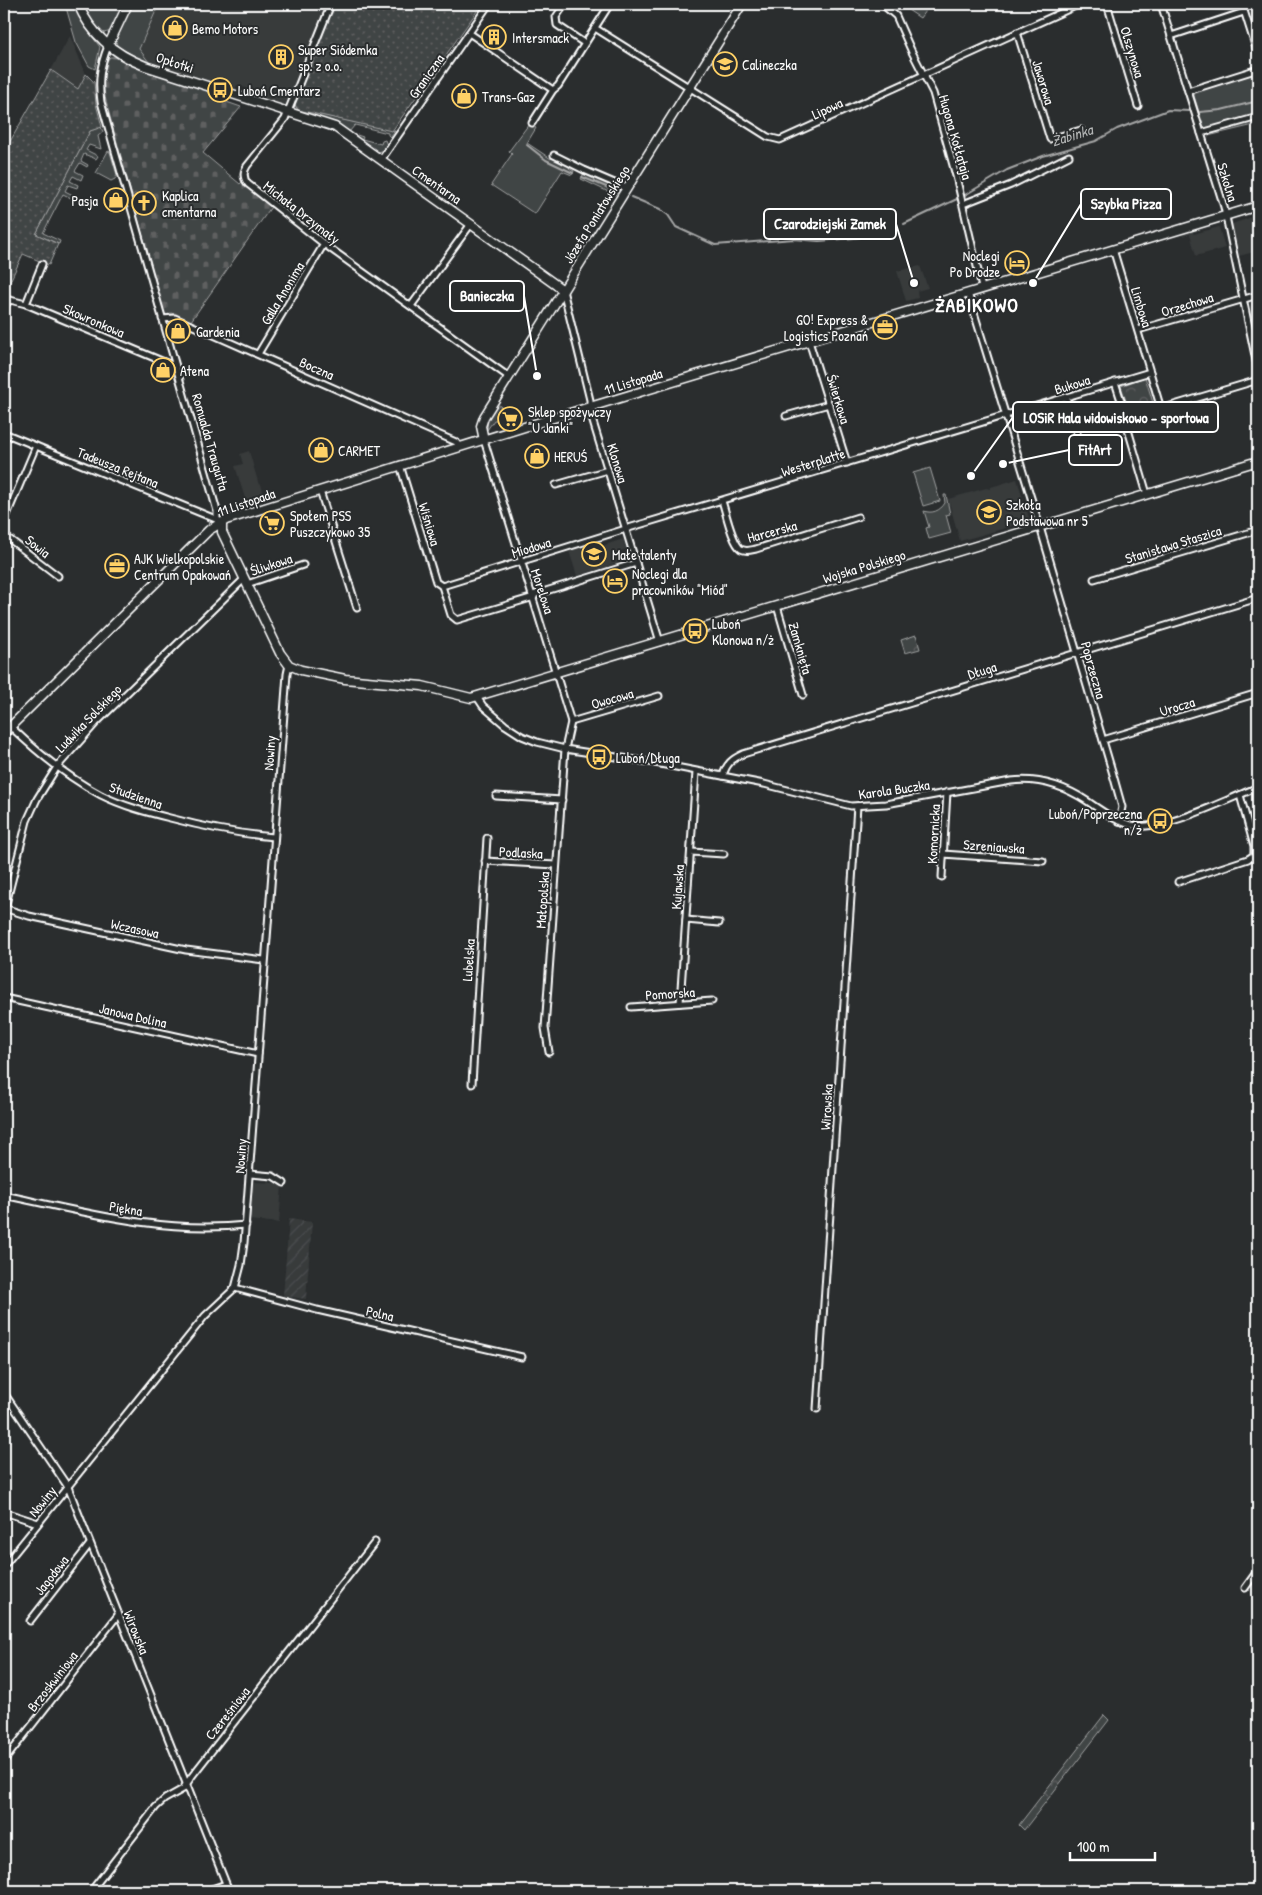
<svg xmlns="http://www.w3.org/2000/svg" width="1262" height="1895" font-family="'Patrick Hand',sans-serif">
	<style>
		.built { fill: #373a3b }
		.industrial { fill: url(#industrial-furrows) }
		.grass { fill: #414445; stroke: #a0a2a2 }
		.forest { fill: url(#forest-crowns); stroke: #a0a2a2 }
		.cemetery { fill: url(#cemetery-stones); stroke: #a0a2a2 }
		.garden { fill: url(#garden-dots); stroke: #a0a2a2 }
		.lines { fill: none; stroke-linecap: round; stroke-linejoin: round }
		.stream { stroke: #a6a7a7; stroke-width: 2 }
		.street-casing { stroke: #fff; stroke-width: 9 }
		.secondary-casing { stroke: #fff; stroke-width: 11 }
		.street { stroke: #2a2d2e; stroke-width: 5 }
		.secondary { stroke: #2a2d2e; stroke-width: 8 }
		.labels { text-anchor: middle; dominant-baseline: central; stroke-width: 4; stroke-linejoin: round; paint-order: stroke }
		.poi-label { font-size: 14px; fill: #fff; stroke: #2a2d2e; text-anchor: start }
		.street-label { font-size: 14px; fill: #fff; stroke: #2a2d2e }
		.water-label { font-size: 15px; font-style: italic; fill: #b4b6b6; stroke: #2a2d2e }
		.district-label { font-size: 19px; font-weight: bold; letter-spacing: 1px; fill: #fff; stroke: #2a2d2e }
		.leader { fill: none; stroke: #fff; stroke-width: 2 }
		.callout-dot { fill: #fff; stroke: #2a2d2e; stroke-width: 2 }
		.callout { fill: #2a2d2e; stroke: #fff; stroke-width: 2 }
		.callout-label { font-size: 15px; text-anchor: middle; font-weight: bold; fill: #fff }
	</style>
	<defs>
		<pattern id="industrial-furrows" width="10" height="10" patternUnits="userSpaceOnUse" patternTransform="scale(1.25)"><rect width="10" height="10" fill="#373a3b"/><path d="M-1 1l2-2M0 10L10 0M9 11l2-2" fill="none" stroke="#4b4e4f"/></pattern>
		<pattern id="forest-crowns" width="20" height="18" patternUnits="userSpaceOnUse" patternTransform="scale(1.25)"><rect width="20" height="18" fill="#414445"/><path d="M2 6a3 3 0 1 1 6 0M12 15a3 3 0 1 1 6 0" fill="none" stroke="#5e6061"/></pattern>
		<pattern id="cemetery-stones" width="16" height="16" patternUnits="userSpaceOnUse" patternTransform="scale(1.25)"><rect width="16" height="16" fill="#414445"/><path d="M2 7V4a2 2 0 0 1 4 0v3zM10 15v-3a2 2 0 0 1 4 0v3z" fill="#5e6061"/></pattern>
		<pattern id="garden-dots" width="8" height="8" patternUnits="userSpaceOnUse" patternTransform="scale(1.25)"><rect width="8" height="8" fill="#414445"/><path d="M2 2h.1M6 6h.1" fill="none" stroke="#5e6061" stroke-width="1.8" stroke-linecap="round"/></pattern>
	</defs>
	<rect width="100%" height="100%" fill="#2a2d2e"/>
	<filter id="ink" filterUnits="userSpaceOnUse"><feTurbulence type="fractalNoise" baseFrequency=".02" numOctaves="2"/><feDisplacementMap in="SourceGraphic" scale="10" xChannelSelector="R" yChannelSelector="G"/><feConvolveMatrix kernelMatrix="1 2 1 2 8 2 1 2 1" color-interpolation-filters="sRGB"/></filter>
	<g filter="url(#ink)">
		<g class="built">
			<path d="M159 4H304L324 12 285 105 250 94 251 90 237 85 235 90 193 76 191 72 190 75 149 62 139 49Z"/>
			<path d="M70 36 86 74 78 90 51 70Z"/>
			<path d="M1258 215V251L1239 256 1232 224Z"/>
			<path d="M1219 227 1225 248 1196 256 1190 234 1183 236 1182 234 1192 231 1194 234Z"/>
			<path d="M920 266 928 288 917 291 918 298 906 301 897 271Z"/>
			<path d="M249 451 259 485 261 484 266 502 248 508 235 466 243 464 240 454Z"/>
			<path d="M1017 479 1030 521 960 541 948 499 986 488 990 489 991 487Z"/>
			<path d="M623 539 626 549 618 552 621 562 577 576 569 551 598 542 599 547Z"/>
			<path d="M253 1182 275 1183 282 1186 279 1223 249 1220Z"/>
		</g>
		<path class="industrial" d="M289 1219 312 1222 306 1299 283 1296Z"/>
		<g class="grass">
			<path d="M65 4H73L83 24 100 47 95 69 89 66 76 42Z"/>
			<path d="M83 4H125L112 31C109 31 104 34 100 33 92 28 86 12 83 4Z"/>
			<path d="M133 4H159L139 49 149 62 131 54 117 46C114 32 126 16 133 4Z"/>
			<path d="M899 4H930L920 18Z"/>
			<path d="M1258 72V114L1207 129 1204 128 1194 96 1195 91Z"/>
			<path d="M294 103 298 110 395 131 390 137 388 135V133L355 125 349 132 334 123 295 110 293 106Z"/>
			<path d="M1258 119V124L1208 136 1209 134Z"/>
			<path d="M529 124 536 128 527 143 551 159 553 156V158L570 166 569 168 574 171 572 175 562 171 535 214 491 185 512 154 509 151Z"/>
			<path d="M101 127 103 132 98 136 101 149 89 145 86 150 98 156 96 159 84 154 81 161 88 165 87 167 80 163 75 171 83 175 81 180 73 176 70 181 78 185 77 188 68 185 65 191 73 195 71 198 63 194 43 233 60 241 59 244 36 234 90 131Z"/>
			<path d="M357 135 363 137 362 139 381 144 382 141 385 140 387 145 382 151 377 152 355 137Z"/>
			<path d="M108 151 110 152 117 175 115 179 111 181 96 173Z"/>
			<path d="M584 173 617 187 619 189 615 195 581 179Z"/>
			<path d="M497 404 507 411 497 420H494L487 430 488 419Z"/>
			<path d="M930 468 940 501 923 506 913 473Z"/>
			<path d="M944 495H946L950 514 946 515 951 533 929 539 926 528 929 527 924 511C932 514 940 511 945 503Z"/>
		</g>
		<g class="forest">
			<path d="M1145 377 1154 406 1132 413 1129 410 1121 386Z"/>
			<path d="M916 635 920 649 905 653 901 640Z"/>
			<path d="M1104 1715 1109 1720 1024 1830 1019 1825Z"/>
		</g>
		<path class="cemetery" d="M110 57H115L138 68 204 89 215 98 241 107 203 153 240 184 242 182 271 207 191 321 171 313 165 316 107 106C104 92 99 68 110 57Z"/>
		<g class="garden">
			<path d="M334 4H482L392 131 298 110 294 103Z"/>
			<path d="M51 70 78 89 86 74 94 82 96 104 102 127 90 131 36 234 58 244 49 265 23 254 4 294V152Z"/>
		</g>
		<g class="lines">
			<g class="stream">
				<path d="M1200 112 1221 110 1258 101"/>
				<path d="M527 145 546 160 573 173"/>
				<path d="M582 177 616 191"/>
				<path d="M965 195 1007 170 1043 156 1096 141 1117 129 1168 110 1189 111"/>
				<path d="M631 197 660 209 668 215 676 227 715 245 794 239 819 241 854 238 868 236 896 228"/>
				<path d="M904 224 957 199"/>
			</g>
			<g class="street-casing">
				<g id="street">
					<path d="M331 4 285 119 247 166C243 172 243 178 248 184L324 244 509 377"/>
					<path d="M565 4 556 17 557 25 584 43"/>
					<path d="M882 4 896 16 911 50 933 93 956 176 982 288"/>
					<path d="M1107 4 1138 106"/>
					<path d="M1161 4 1224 207 1258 370"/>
					<path d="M1242 4 1258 55"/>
					<path d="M595 28 768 137 780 140 1080 4"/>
					<path d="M1017 32 1050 139 1081 130"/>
					<path d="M469 33 553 90 558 86 610 4"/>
					<path d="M1171 36 1244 12"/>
					<path d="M108 46C100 66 98 81 101 102L217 511V520"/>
					<path d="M1188 91 1258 69"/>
					<path d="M532 123 553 90"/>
					<path d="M1201 133 1258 117"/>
					<path d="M554 155 584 170 626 188"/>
					<path d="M381 160 489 4"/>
					<path d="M963 204 1011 185 1069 156"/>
					<path d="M1113 249 1150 372"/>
					<path d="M563 290 590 400V412L660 642"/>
					<path d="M968 293 1040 527 1112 771 1122 807 1119 821"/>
					<path d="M26 304 42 264"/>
					<path d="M4 306 10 300 26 304 169 364 175 365"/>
					<path d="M411 306 471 224"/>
					<path d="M162 319 175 318 456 442 460 447"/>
					<path d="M1138 330 1258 295"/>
					<path d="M809 341 847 463"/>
					<path d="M258 354 324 244"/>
					<path d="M1115 382 1125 413 1129 417"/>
					<path d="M1066 397 1082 450"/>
					<path d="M786 416 829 404"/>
					<path d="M1129 417H1134L1258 380"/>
					<path d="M1129 417 1127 426 1147 494"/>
					<path d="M4 433 218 520"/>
					<path d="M484 440 571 722 565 749 545 1028 549 1052"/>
					<path d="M400 465 436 582 442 586"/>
					<path d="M556 485 608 470"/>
					<path d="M320 491 357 608"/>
					<path d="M722 501C726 512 732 543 741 549 746 552 751 550 756 549L858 517"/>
					<path d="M4 522 36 446"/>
					<path d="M4 535 58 576"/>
					<path d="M1094 579 1258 530"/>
					<path d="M247 584 303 565"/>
					<path d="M442 586 632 527 1150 372 1161 409"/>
					<path d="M442 586 451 615 457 620 534 597"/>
					<path d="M533 595 636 563"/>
					<path d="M777 606 803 695"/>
					<path d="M477 697 483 706 505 725 522 736 537 742 565 749 655 763 764 784 851 806 886 804 1011 781C1038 778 1064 786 1087 801 1103 812 1119 824 1138 826 1168 829 1229 799 1258 787"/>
					<path d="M571 722 659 696"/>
					<path d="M11 727C38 753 67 777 101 795 123 806 146 812 170 818 204 827 238 834 274 837"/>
					<path d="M1103 740 1258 693"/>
					<path d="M723 776C726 764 732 759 743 754L1258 598"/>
					<path d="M496 796 562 800"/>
					<path d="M691 852 724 854"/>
					<path d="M943 854 1043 861"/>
					<path d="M485 861 556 865"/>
					<path d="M942 877 947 792"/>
					<path d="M1178 882 1248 859 1254 855V846L1240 795"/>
					<path d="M4 908 29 916 186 950 264 960"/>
					<path d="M5 908 27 821 37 799 57 767 96 723 245 578"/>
					<path d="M686 920 719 923"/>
					<path d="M4 998 258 1054"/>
					<path d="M680 1003 696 772"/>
					<path d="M631 1007 712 1001"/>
					<path d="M472 1084 487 838"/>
					<path d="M250 1174 273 1176 284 1183"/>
					<path d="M4 1195C83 1212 164 1234 246 1225"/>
					<path d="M235 1288 317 1310 522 1357"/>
					<path d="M4 1393 68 1487 229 1891"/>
					<path d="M817 1409 857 806"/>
					<path d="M4 1512 38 1523"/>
					<path d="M4 1566 205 1316 235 1288 241 1265 244 1243 287 674 289 665"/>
					<path d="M1245 1588 1258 1570"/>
					<path d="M30 1621 90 1544"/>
					<path d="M4 1761 118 1615"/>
					<path d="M91 1891 156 1807 165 1799 183 1789 192 1776 375 1542"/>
					<path d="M206 1891 226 1884"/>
				</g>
			</g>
			<g class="secondary-casing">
				<g id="secondary">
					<path d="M78 4C91 35 114 54 145 66L335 127 563 290"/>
					<path d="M108 46 128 4"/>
					<path d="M484 440 481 426 484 417 742 4"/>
					<path d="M222 523V532L280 653 289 665 301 670 345 679 422 686 471 698 1258 461"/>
					<path d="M4 733 209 530 226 520 550 419 1258 206"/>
				</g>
			</g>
			<use href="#street" class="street"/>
			<use href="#secondary" class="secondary"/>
		</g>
	</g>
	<defs>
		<g id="shop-ring" transform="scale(1.25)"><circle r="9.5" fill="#2a2d2e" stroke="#ffd166" stroke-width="1.5"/><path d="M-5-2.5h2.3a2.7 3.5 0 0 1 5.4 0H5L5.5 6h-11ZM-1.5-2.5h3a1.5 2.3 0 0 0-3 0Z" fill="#ffd166"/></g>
		<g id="building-ring" transform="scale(1.25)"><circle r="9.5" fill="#2a2d2e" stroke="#ffd166" stroke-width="1.5"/><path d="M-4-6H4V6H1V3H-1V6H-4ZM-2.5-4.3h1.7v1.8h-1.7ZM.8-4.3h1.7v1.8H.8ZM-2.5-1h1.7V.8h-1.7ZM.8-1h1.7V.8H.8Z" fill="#ffd166"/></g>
		<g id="school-ring" transform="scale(1.25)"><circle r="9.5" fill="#2a2d2e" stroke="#ffd166" stroke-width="1.5"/><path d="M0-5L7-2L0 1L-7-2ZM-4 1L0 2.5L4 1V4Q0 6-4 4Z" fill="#ffd166"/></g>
		<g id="bus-ring" transform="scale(1.25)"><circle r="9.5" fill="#2a2d2e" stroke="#ffd166" stroke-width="1.5"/><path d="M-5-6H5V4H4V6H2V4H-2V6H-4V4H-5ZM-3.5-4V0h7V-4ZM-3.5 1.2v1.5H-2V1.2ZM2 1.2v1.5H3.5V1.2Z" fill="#ffd166"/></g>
		<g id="church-ring" transform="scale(1.25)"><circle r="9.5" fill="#2a2d2e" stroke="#ffd166" stroke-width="1.5"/><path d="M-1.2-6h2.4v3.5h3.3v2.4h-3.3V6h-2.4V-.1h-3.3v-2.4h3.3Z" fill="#ffd166"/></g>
		<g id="hotel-ring" transform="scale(1.25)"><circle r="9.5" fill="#2a2d2e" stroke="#ffd166" stroke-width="1.5"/><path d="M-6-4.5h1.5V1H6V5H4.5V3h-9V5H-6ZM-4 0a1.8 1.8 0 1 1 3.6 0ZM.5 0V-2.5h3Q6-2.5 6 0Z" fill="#ffd166"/></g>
		<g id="office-ring" transform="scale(1.25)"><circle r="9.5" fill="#2a2d2e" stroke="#ffd166" stroke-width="1.5"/><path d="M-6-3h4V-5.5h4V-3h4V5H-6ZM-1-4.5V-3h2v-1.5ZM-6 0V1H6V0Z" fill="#ffd166"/></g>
		<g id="supermarket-ring" transform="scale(1.25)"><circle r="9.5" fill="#2a2d2e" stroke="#ffd166" stroke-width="1.5"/><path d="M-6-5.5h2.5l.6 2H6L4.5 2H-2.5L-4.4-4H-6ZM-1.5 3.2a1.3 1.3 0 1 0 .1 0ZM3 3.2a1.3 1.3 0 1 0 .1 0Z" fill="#ffd166"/></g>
	</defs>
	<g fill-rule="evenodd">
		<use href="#shop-ring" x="175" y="28"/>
		<use href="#building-ring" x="494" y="37"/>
		<use href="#building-ring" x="281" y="57"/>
		<use href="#school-ring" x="725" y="64"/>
		<use href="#bus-ring" x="220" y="90"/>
		<use href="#shop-ring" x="464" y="96"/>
		<use href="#shop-ring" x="116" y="200"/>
		<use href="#church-ring" x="144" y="203"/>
		<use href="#hotel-ring" x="1017" y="263"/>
		<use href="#office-ring" x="885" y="327"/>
		<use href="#shop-ring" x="178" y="331"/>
		<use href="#shop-ring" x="163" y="370"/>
		<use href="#supermarket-ring" x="510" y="419"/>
		<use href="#shop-ring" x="321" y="450"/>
		<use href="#shop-ring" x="537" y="456"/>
		<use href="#school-ring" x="989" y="512"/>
		<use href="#supermarket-ring" x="272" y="523"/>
		<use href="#school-ring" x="594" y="554"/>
		<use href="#office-ring" x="117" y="566"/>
		<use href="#hotel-ring" x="615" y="581"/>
		<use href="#bus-ring" x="695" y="631"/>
		<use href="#bus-ring" x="599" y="757"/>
		<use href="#bus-ring" x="1160" y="821"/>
	</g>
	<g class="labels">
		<g class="poi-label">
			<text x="192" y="28">Bemo Motors</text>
			<text x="512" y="37">Intersmack</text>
			<text x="298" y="49">Super Siódemka<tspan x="298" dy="16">sp. z o.o.</tspan></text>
			<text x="742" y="64">Calineczka</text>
			<text x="238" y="90">Luboń Cmentarz</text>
			<text x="482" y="96">Trans-Gaz</text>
			<text x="162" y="195">Kaplica<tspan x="162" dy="16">cmentarna</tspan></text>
			<text x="98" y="200" text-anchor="end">Pasja</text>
			<text x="1000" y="255" text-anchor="end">Noclegi<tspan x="1000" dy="16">Po Drodze</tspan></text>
			<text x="868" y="319" text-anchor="end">GO! Express &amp;<tspan x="868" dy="16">Logistics Poznań</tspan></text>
			<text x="196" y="331">Gardenia</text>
			<text x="180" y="370">Atena</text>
			<text x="528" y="411">Sklep spożywczy<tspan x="528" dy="16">"U Janki"</tspan></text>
			<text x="338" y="450">CARMET</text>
			<text x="554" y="456">HERUŚ</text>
			<text x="1006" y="504">Szkoła<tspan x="1006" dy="16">Podstawowa nr 5</tspan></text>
			<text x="290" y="515">Społem PSS<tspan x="290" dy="16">Puszczykowo 35</tspan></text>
			<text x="612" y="554">Małe talenty</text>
			<text x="134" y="558">AJK Wielkopolskie<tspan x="134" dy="16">Centrum Opakowań</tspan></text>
			<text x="632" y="573">Noclegi dla<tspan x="632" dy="16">pracowników "Miód"</tspan></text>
			<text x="712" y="623">Luboń<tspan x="712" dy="16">Klonowa n/ż</tspan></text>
			<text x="616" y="757">Luboń/Długa</text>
			<text x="1142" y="813" text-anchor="end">Luboń/Poprzeczna<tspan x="1142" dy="16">n/ż</tspan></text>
		</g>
		<g class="street-label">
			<text transform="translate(1133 52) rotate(73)">Olszynowa</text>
			<text transform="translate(175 62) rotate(18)">Opłotki</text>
			<text transform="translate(426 76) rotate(-55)">Graniczna</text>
			<text transform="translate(1044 82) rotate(73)">Jaworowa</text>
			<text transform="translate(827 108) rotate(-25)">Lipowa</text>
			<text transform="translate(956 137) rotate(74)">Hugona Kołłątaja</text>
			<text transform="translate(1228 182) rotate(73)">Szkolna</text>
			<text transform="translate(437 184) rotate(35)">Cmentarna</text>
			<text transform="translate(302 212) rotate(38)">Michała Drzymały</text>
			<text transform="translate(596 214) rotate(-58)">Józefa Poniatowskiego</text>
			<text transform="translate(282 293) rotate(-59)">Galla Anonima</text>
			<text transform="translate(1187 304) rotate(-17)">Orzechowa</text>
			<text transform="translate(1142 307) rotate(73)">Limbowa</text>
			<text transform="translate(94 320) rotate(23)">Skowronkowa</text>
			<text transform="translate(317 368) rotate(24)">Boczna</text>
			<text transform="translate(633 381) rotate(-17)">11 Listopada</text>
			<text transform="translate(1072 384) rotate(-17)">Bukowa</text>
			<text transform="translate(839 399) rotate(73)">Świerkowa</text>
			<text transform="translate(211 442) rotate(74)">Romualda Traugutta</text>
			<text transform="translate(813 462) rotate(-17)">Westerplatte</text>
			<text transform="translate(618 463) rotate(73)">Klonowa</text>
			<text transform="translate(118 467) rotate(22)">Tadeusza Rejtana</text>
			<text transform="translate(246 502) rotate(-19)">11 Listopada</text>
			<text transform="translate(430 524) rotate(73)">Wiśniowa</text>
			<text transform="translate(772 531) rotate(-15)">Harcerska</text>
			<text transform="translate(1173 544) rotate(-17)">Stanisława Staszica</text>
			<text transform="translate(38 546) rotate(38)">Sowia</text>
			<text transform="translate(531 547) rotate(-17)">Miodowa</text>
			<text transform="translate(271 564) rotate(-18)">Śliwkowa</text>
			<text transform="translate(864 566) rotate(-17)">Wojska Polskiego</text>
			<text transform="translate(543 591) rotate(72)">Morelowa</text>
			<text transform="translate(801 648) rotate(74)">Zamknięta</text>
			<text transform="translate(982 670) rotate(-17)">Długa</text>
			<text transform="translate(1094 670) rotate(74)">Poprzeczna</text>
			<text transform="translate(612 698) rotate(-16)">Owocowa</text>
			<text transform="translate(1177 706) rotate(-17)">Urocza</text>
			<text transform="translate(88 718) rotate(-46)">Ludwika Solskiego</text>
			<text transform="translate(269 753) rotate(-86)">Nowiny</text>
			<text transform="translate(894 789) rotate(-8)">Karola Buczka</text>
			<text transform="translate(136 795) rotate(19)">Studzienna</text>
			<text transform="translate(933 834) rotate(-87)">Komornicka</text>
			<text transform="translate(994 846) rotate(4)">Szreniawska</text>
			<text transform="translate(521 852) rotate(3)">Podlaska</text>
			<text transform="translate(677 887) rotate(-86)">Kujawska</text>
			<text transform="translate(542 900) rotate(-86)">Małopolska</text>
			<text transform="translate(135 928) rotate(12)">Wczasowa</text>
			<text transform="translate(468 960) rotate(-86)">Lubelska</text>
			<text transform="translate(670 993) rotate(-4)">Pomorska</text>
			<text transform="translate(133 1015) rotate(13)">Janowa Dolina</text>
			<text transform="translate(826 1107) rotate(-87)">Wirowska</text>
			<text transform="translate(240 1156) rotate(-86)">Nowiny</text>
			<text transform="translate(126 1208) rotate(9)">Piękna</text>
			<text transform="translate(380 1313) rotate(13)">Polna</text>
			<text transform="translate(42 1501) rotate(-51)">Nowiny</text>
			<text transform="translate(51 1575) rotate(-52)">Jagodowa</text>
			<text transform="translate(137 1632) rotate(68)">Wirowska</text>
			<text transform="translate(52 1681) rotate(-52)">Brzoskwiniowa</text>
			<text transform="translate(227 1713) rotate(-52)">Czereśniowa</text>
		</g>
		<g class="water-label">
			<text transform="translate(1072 135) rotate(-17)">Żabinka</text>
		</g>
		<g class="district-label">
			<text x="977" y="305">ŻABIKOWO</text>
		</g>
	</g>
	<path class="leader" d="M1033 283L1081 204M914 283L896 224M537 376L524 296M971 476L1013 417M1003 464L1069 450"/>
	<g class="callout-dot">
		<circle cx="1033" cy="283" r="5"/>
		<circle cx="914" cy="283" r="5"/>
		<circle cx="537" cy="376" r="5"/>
		<circle cx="971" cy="476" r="5"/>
		<circle cx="1003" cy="464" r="5"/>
	</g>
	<g class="callout">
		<rect x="1081" y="189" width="90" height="30" rx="5"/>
		<rect x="764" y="209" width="132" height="30" rx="5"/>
		<rect x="450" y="281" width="74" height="30" rx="5"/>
		<rect x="1013" y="402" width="205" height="30" rx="5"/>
		<rect x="1069" y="435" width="53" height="30" rx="5"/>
	</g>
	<g class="callout-label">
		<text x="1126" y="209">Szybka Pizza</text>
		<text x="830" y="229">Czarodziejski Zamek</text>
		<text x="487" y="301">Banieczka</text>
		<text x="1116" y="423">LOSiR Hala widowiskowo - sportowa</text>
		<text x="1095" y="455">FitArt</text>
	</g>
	<rect width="1262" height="1895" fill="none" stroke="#2a2d2e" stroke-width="20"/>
	<rect x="10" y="10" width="1242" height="1875" fill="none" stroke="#fff" stroke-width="2" filter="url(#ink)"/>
	<path d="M1070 1852v8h85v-8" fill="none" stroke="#ffffff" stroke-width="2.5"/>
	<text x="1077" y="1852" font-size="15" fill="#ffffff" stroke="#2a2d2e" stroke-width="4" paint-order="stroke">100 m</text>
</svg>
